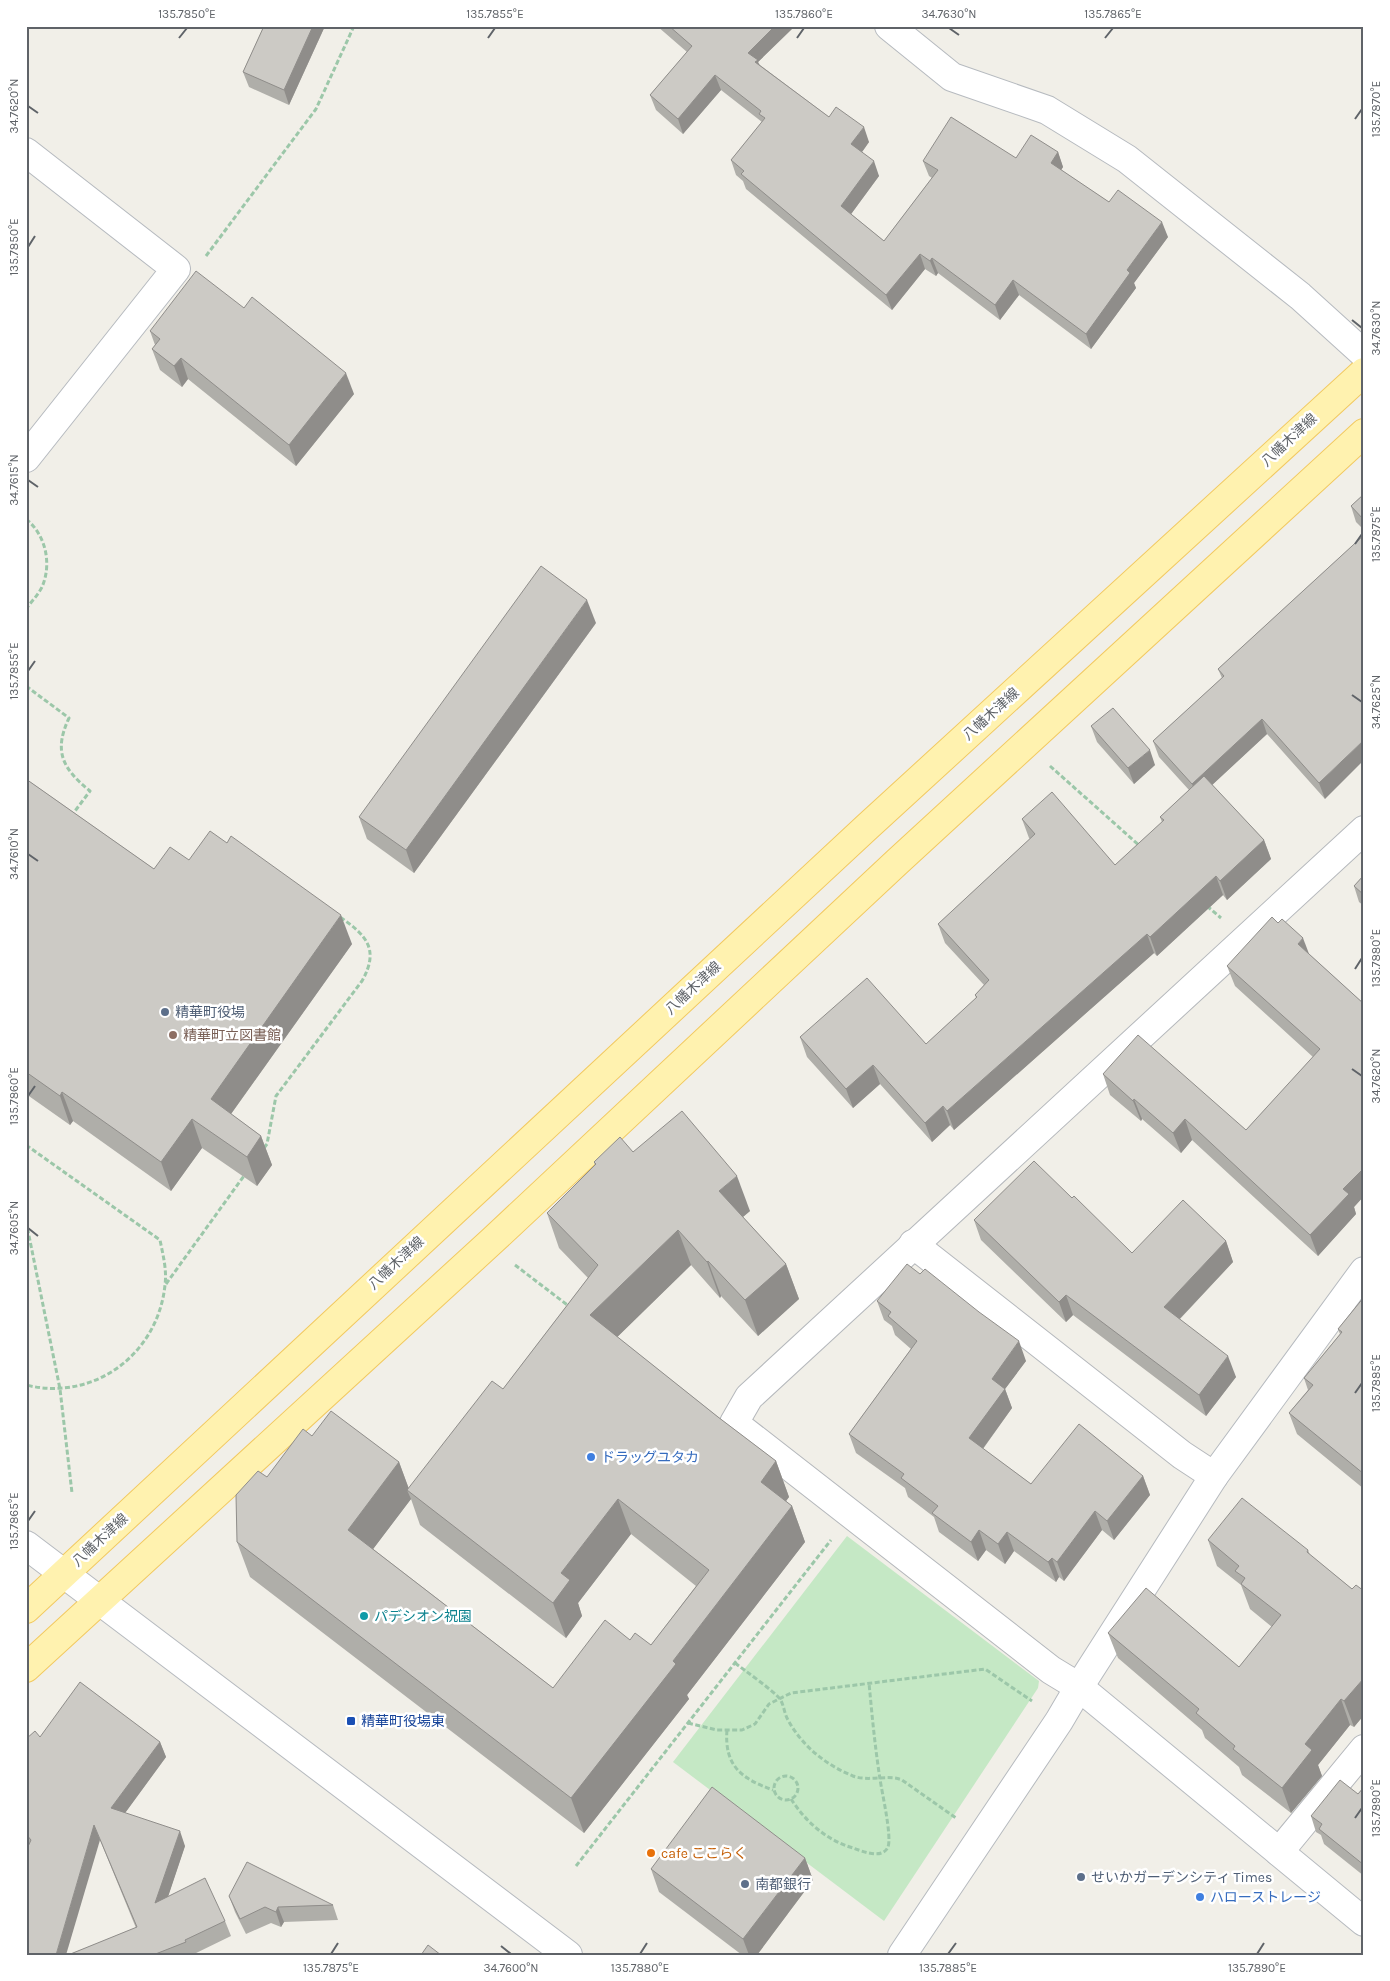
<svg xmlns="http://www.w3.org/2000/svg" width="1390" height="1981" font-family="Karla,'Noto Sans JP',sans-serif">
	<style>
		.green { fill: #c5e8c5 }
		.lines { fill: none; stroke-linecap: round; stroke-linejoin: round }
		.street-casing { stroke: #b5b8bc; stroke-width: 30 }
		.secondary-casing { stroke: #b6babf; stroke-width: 30 }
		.primary-casing { stroke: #f2c960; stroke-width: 30 }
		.path { stroke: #9cc7a9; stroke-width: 3; stroke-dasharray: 5 2.5; stroke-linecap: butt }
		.street { stroke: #fff; stroke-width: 28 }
		.secondary { stroke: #fff; stroke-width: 28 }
		.primary { stroke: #fff2af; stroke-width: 28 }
		.wall { fill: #afaea9; fill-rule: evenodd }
		.shaded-wall { fill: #8f8d8a }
		.building { fill: #cccac5; stroke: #8f8d8a }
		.ticks { fill: none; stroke: #5f6368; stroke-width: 2 }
		.service-dot { fill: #5c6f8a; stroke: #fff; stroke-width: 2 }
		.education-dot { fill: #8d6e63; stroke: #fff; stroke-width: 2 }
		.shop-dot { fill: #3f7fe0; stroke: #fff; stroke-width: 2 }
		.culture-dot { fill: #0f9aa8; stroke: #fff; stroke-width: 2 }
		.transit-dot { fill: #1a4fb4; stroke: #fff; stroke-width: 2 }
		.food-dot { fill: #e8710a; stroke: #fff; stroke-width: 2 }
		.labels { text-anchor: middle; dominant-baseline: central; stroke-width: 5; stroke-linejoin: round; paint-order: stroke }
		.street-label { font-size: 14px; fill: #5f6368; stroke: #fff }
		.service-label { font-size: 14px; fill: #4e5e75; stroke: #fff; text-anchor: start }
		.education-label { font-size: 14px; fill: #785e54; stroke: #fff; text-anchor: start }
		.shop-label { font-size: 14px; fill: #366cbe; stroke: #fff; text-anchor: start }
		.culture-label { font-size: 14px; fill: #0d838f; stroke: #fff; text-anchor: start }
		.transit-label { font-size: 14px; fill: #164399; stroke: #fff; text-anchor: start }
		.food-label { font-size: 14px; fill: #c56008; stroke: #fff; text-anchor: start }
		.neatline { fill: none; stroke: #5f6368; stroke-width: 2 }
		.ticks-label { font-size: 12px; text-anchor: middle; fill: #5f6368 }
	</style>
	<rect width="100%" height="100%" fill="#f1efe8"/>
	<path class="green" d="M847 1536 1039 1681 1038 1688 884 1921 673 1762Z"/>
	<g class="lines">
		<g class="street-casing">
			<g id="street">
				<path d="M913 1244 1182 1455 1214 1476"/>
				<path d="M1079 1687 1051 1670 734 1423 749 1397 1364 830"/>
				<path d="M1279 1852 1364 1749"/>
			</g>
		</g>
		<g class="secondary-casing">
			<g id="secondary">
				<path d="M889 26 952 77 1047 110 1127 159 1300 296 1364 354"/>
				<path d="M26 152 176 269 26 458"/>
				<path d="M26 1545 568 1955"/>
				<path d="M1079 1687 1364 1922"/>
				<path d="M902 1955 1059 1721 1079 1687 1214 1476 1364 1271"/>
			</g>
		</g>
		<g class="primary-casing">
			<g id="primary">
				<path d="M26 1609 867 827 1364 372"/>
				<path d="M26 1668 493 1240 897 862 1364 433"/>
			</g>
		</g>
		<g class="path">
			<path d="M206 256 316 109 354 26"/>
			<path d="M26 519C46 535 52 564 42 587 38 595 31 602 26 609"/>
			<path d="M26 686 69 718C53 752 63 769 90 791L72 815"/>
			<path d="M1050 766 1141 847"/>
			<path d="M1207 906 1221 918"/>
			<path d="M26 1145 160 1240C163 1255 167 1270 165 1285 158 1354 94 1402 26 1385"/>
			<path d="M264 1148 267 1144 276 1096 362 981C380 949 366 935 340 917"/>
			<path d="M26 1221 60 1389 72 1493"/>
			<path d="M515 1265 570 1307"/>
			<path d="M166 1284 246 1173"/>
			<path d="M735 1663C744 1670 774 1691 780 1699 784 1705 784 1713 788 1720 802 1746 826 1765 853 1776 869 1782 888 1774 902 1780L956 1818"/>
			<path d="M688 1723 717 1730H742L755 1724 769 1704 791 1693 985 1669 1032 1701"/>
			<path d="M727 1730C724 1766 742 1779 773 1790"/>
			<circle cx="786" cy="1788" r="12"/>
			<path d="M791 1799C806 1822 826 1840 853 1848 862 1851 882 1860 888 1847 892 1836 882 1793 880 1779 875 1747 872 1715 869 1683"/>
			<path d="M576 1866 831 1540"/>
		</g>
		<use href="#street" class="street"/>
		<use href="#secondary" class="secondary"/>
		<use href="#primary" class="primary"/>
	</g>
	<g class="wall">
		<path d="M264 26H325L289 105 249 87 243 72Z"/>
		<path d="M657 26H795L758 62 760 65 829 117 869 142 862 152 879 176 851 214 884 241 932 178 929 176 923 161 1016 158 1058 152 1063 167 1061 170 1109 202 1168 237 1134 283 1136 288 1091 349 1019 295 1000 320 938 273 936 276 925 269 892 310 746 189 743 181 736 175 731 160 762 122 721 90 683 134 656 110 650 95 687 52Z"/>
		<path d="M150 331 354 394 296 466 188 379 182 387 160 370 152 349 155 345Z"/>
		<path d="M1364 494V530L1356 522 1351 506Z"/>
		<path d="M1364 535 1325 799 1267 734 1212 785 1264 840 1271 859 1227 900 1223 895 1157 956 1154 953 954 1130 950 1125 932 1142 880 1084 853 1108 807 1057 800 1037 926 1044 976 998 975 995 984 985 945 943 938 924 1030 839 1029 838 1022 819 1115 865 1162 822 1160 817 1189 790 1159 757 1153 741 1222 678 1218 669Z"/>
		<path d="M596 623 414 873 367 839 359 817Z"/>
		<path d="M1091 726 1155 765 1134 784 1097 742Z"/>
		<path d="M26 779 154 869 189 860 352 944 231 1114 261 1136 272 1165 257 1186 202 1148 171 1191 73 1121 70 1125 26 1094Z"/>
		<path d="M1364 875V906L1359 902 1354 886Z"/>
		<path d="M1309 954 1364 1004V1196L1354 1207 1356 1214 1318 1256 1192 1140 1181 1153 1142 1119 1141 1121 1110 1095 1103 1074 1246 1130 1313 1057 1235 986 1227 966Z"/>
		<path d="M633 1152 750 1211 743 1217 786 1264 799 1299 758 1336 721 1296 720 1298 691 1265 617 1337 718 1417 776 1461 789 1497 786 1501 792 1506 805 1542 687 1695 689 1699 584 1833 250 1577 237 1542 267 1477 312 1436 399 1462 409 1489 503 1389 588 1278 559 1248 547 1213 595 1166 594 1162ZM411 1499 420 1525 566 1638 582 1616 578 1603 631 1534 696 1586 651 1645 630 1640 553 1688 373 1549Z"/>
		<path d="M1072 1198 1132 1253 1226 1241 1233 1262 1180 1319 1236 1377 1206 1416 1073 1315 1066 1322 981 1240 974 1220Z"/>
		<path d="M1364 1297V1489L1297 1434 1289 1413 1308 1390 1304 1378 1340 1334 1338 1329Z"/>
		<path d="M877 1301 1026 1361 1005 1389 1012 1408 983 1449 1031 1484 1143 1476 1150 1495 1114 1540 1102 1530 1064 1581 1059 1577 1056 1582 1014 1551 1005 1564 986 1550 978 1561 939 1532 934 1517 908 1497 905 1488 856 1453 849 1434 911 1349 895 1335 892 1326 884 1320Z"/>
		<path d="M1208 1540 1308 1550 1310 1555 1352 1589 1364 1591V1715L1354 1727 1350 1725 1318 1765 1322 1776 1291 1813 1242 1775 1239 1767 1205 1738 1202 1730 1118 1658 1108 1633 1239 1667 1272 1627 1250 1609 1241 1585 1217 1566Z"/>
		<path d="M40 1737 160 1742 166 1757 125 1813 185 1846 168 1896 225 1921 231 1936 192 1955H68L136 1928 100 1840 29 1846 26 1843V1739Z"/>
		<path d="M1364 1787V1876L1324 1844 1321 1835 1316 1832 1311 1816 1358 1794Z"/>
		<path d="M805 1858 813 1880 757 1955H742L659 1892 651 1869Z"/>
		<path d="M229 1896 333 1905 338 1920 284 1922 281 1927 271 1923 246 1934 235 1912Z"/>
	</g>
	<g class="shaded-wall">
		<path d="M313 26H325L289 105 284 90Z"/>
		<path d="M775 26H795L758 62 763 75 748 53Z"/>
		<path d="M715 75 721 90 683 134 678 119Z"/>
		<path d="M864 127 869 142 857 159 851 144Z"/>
		<path d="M1058 152 1063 167 1056 178 1051 163Z"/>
		<path d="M874 161 879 176 846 221 841 206Z"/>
		<path d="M1162 222 1168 237 1134 283 1136 288 1091 349 1086 334 1127 270Z"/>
		<path d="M920 254 925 269 892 310 886 295Z"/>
		<path d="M932 258 938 273 936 276 930 261Z"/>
		<path d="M1013 280 1019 295 1000 320 995 305Z"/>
		<path d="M181 358 188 379 182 387 174 366Z"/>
		<path d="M346 373 354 394 296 466 289 445Z"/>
		<path d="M587 600 596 623 414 873 406 850Z"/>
		<path d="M1262 719 1267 734 1197 799 1192 784Z"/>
		<path d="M1364 740V760L1325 799 1319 783Z"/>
		<path d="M1150 750 1155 765 1134 784 1128 768Z"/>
		<path d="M1264 840 1271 859 1227 900 1220 881Z"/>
		<path d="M1216 876 1223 895 1157 956 1150 937Z"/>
		<path d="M341 915 352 944 221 1128 211 1099Z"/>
		<path d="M1147 934 1154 953 954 1130 947 1111Z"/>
		<path d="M1303 938 1311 959 1298 944Z"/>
		<path d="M873 1065 880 1084 853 1108 846 1089Z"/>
		<path d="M62 1092 73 1121 70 1125 60 1096Z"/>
		<path d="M1134 1099 1142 1119 1141 1121 1133 1101Z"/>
		<path d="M943 1106 950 1125 932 1142 925 1123Z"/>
		<path d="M192 1119 202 1148 171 1191 161 1162Z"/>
		<path d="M1185 1119 1192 1140 1181 1153 1173 1133Z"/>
		<path d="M261 1136 272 1165 257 1186 247 1157Z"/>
		<path d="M1364 1168V1196L1354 1207 1356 1214 1318 1256 1310 1235 1343 1189Z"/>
		<path d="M737 1176 750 1211 732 1226 719 1191Z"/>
		<path d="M678 1230 691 1265 603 1351 590 1315Z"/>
		<path d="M1226 1241 1233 1262 1171 1328 1164 1307Z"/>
		<path d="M708 1261 721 1296 720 1298 707 1262Z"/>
		<path d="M786 1264 799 1299 758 1336 745 1300Z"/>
		<path d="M1066 1295 1073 1315 1066 1322 1059 1302Z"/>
		<path d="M1019 1341 1026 1361 1005 1389 1012 1408 976 1458 969 1438 992 1379Z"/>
		<path d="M1228 1356 1236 1377 1206 1416 1199 1395Z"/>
		<path d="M776 1461 789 1497 774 1517 761 1482Z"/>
		<path d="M399 1462 410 1492 407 1490 411 1499 361 1565 348 1530Z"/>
		<path d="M1143 1476 1150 1495 1114 1540 1107 1521Z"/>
		<path d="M618 1499 631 1534 578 1603 582 1616 566 1638 553 1603 561 1573Z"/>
		<path d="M792 1506 805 1542 687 1695 689 1699 584 1833 571 1798 673 1661Z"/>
		<path d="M1095 1511 1102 1530 1064 1581 1057 1562Z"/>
		<path d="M979 1530 986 1550 978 1561 971 1542Z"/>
		<path d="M1007 1532 1014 1551 1005 1564 998 1544Z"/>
		<path d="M1052 1558 1059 1577 1056 1582 1048 1562Z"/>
		<path d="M1364 1678V1715L1354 1727 1344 1701Z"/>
		<path d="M1341 1699 1350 1725 1318 1765 1322 1776 1291 1813 1282 1788 1305 1744Z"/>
		<path d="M160 1742 166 1757 117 1824 111 1808Z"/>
		<path d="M94 1825 100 1840 66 1955H56Z"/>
		<path d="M180 1831 185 1846 161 1918 155 1903Z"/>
		<path d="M805 1858 813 1880 757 1955H749L743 1939Z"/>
		<path d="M278 1907 284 1922 281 1927 276 1912Z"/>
	</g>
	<g class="building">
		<path d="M264 26H313L284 90 243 72Z"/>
		<path d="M669 26H775L748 53 758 60 755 62 829 117 836 107 864 127 851 144 874 161 841 206 884 241 938 170 923 161 951 117 1016 158 1031 135 1058 152 1051 163 1109 202 1118 190 1162 222 1127 270 1130 273 1086 334 1013 280 995 305 932 258 930 261 920 254 886 295 741 174 744 171 731 160 765 118 759 114 761 111 715 75 678 119 650 95 692 46Z"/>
		<path d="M196 271 244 308 252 297 346 373 289 445 181 358 174 366 152 349 160 339 150 331Z"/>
		<path d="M1364 494V520L1351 506Z"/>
		<path d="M1364 535V740L1319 783 1262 719 1192 784 1153 741 1224 676 1218 669Z"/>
		<path d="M541 566 587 600 406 850 359 817Z"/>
		<path d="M1113 708 1150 750 1128 768 1091 726Z"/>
		<path d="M1204 776 1264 840 1220 881 1216 876 1150 937 1147 934 947 1111 943 1106 925 1123 873 1065 846 1089 800 1037 867 978 926 1044 977 997 975 995 989 980 938 924 1035 834 1022 819 1052 792 1115 865 1164 820 1160 817Z"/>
		<path d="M26 779 154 869 170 847 189 860 210 831 227 843 231 836 341 915 211 1099 261 1136 247 1157 192 1119 161 1162 62 1092 60 1096 26 1072Z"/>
		<path d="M1364 875V895L1354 886Z"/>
		<path d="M1272 917 1278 923 1282 919 1303 938 1298 944 1364 1004V1168L1343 1189 1349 1194 1310 1235 1185 1119 1173 1133 1134 1099 1133 1101 1103 1074 1138 1035 1246 1130 1320 1049 1227 966Z"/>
		<path d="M682 1111 737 1176 719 1191 786 1264 745 1300 708 1261 707 1262 678 1230 590 1315 718 1417 776 1461 761 1482 792 1506 673 1661 676 1664 571 1798 237 1542 236 1495 258 1471 267 1477 303 1429 312 1436 331 1411 399 1462 348 1530 553 1688 605 1620 630 1640 635 1633 651 1645 709 1570 618 1499 561 1573 570 1580 553 1603 407 1490 492 1381 503 1389 598 1265 547 1213 596 1164 594 1162 620 1137 633 1152Z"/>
		<path d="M1034 1161 1072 1198 1074 1196 1132 1253 1183 1200 1226 1241 1164 1307 1228 1356 1199 1395 1066 1295 1059 1302 974 1220Z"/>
		<path d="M907 1264 920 1274 925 1269 979 1312 1019 1341 992 1379 1005 1389 969 1438 1031 1484 1079 1424 1143 1476 1107 1521 1095 1511 1057 1562 1052 1558 1048 1562 1007 1532 998 1544 979 1530 971 1542 932 1513 938 1506 901 1478 904 1474 849 1434 917 1341 888 1316 891 1312 877 1301Z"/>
		<path d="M1364 1297V1474L1289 1413 1313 1385 1304 1378 1342 1332 1338 1329Z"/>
		<path d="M1242 1498 1308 1550 1307 1552 1352 1589 1356 1585 1364 1591V1678L1344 1701 1341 1699 1305 1744 1312 1750 1282 1788 1233 1749 1235 1746 1196 1713 1199 1709 1108 1633 1146 1588 1239 1667 1281 1615 1241 1584 1245 1578 1235 1571 1239 1566 1208 1540Z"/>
		<path d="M80 1682 160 1742 111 1808 180 1831 155 1903 205 1878 225 1921 185 1940 186 1942 153 1955H68L137 1927 94 1825 56 1955H26V1851L31 1840 26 1834V1739L35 1731 40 1737Z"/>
		<path d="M1340 1780 1358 1794 1364 1787V1865L1319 1829 1322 1824 1311 1816Z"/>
		<path d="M712 1787 805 1858 743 1939 651 1869Z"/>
		<path d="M247 1862 333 1905 278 1907 276 1912 265 1907 240 1919 229 1896Z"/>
		<path d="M428 1945 441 1955H421Z"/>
	</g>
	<path class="ticks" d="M949 28 959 35M179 38 187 28M488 38 495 28M797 38 804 28M1105 38 1113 28M28 106 38 113M1355 119 1362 109M28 247 35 236M1352 320 1362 328M28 480 38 487M1355 544 1362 534M28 671 35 661M1352 695 1362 702M28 854 38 861M1355 969 1362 958M1352 1069 1362 1076M28 1096 35 1086M28 1228 38 1236M1355 1393 1362 1383M28 1521 35 1511M1355 1818 1362 1808M501 1946 511 1954M331 1954 338 1943M640 1954 647 1943M948 1954 956 1943M1257 1954 1264 1943"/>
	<g class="service-dot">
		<circle cx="165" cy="1012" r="5"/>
		<circle cx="1081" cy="1877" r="5"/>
		<circle cx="745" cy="1884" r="5"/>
	</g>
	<circle class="education-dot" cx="173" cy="1035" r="5"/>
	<g class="shop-dot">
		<circle cx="591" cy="1457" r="5"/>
		<circle cx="1200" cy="1897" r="5"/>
	</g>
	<circle class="culture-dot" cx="364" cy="1616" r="5"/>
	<rect class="transit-dot" x="346" y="1716" width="10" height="10" rx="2.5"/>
	<circle class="food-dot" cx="651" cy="1853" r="5"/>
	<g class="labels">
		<g class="street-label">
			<text transform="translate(1289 440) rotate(-43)">八幡木津線</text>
			<text transform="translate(991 714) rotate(-42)">八幡木津線</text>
			<text transform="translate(693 988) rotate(-43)">八幡木津線</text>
			<text transform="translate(396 1263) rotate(-43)">八幡木津線</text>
			<text transform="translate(100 1540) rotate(-43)">八幡木津線</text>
		</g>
		<g class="service-label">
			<text x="175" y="1012">精華町役場</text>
			<text x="1091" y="1877">せいかガーデンシティ Times</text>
			<text x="755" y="1884">南都銀行</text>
		</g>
		<g class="education-label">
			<text x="183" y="1035">精華町立図書館</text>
		</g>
		<g class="shop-label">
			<text x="601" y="1457">ドラッグユタカ</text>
			<text x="1210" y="1897">ハローストレージ</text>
		</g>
		<g class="culture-label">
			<text x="374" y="1616">パデシオン祝園</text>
		</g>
		<g class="transit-label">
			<text x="361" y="1721">精華町役場東</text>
		</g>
		<g class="food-label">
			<text x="661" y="1853">cafe ここらく</text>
		</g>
	</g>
	<rect width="1390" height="1981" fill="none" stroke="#ffffff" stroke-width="55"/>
	<rect x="28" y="28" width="1334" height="1926" class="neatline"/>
	<g class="ticks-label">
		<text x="187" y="18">135.7850°E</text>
		<text x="495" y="18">135.7855°E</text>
		<text x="804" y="18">135.7860°E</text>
		<text x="949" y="18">34.7630°N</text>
		<text x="1113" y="18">135.7865°E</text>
		<text transform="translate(14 106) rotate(-90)" y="4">34.7620°N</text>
		<text transform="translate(1376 109) rotate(-90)" y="4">135.7870°E</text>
		<text transform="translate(14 247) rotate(-90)" y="4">135.7850°E</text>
		<text transform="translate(1376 328) rotate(-90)" y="4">34.7630°N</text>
		<text transform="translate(14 480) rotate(-90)" y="4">34.7615°N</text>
		<text transform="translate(1376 534) rotate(-90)" y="4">135.7875°E</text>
		<text transform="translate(14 671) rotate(-90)" y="4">135.7855°E</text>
		<text transform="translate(1376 702) rotate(-90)" y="4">34.7625°N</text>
		<text transform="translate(14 854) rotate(-90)" y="4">34.7610°N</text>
		<text transform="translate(1376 958) rotate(-90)" y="4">135.7880°E</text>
		<text transform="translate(1376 1076) rotate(-90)" y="4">34.7620°N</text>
		<text transform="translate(14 1096) rotate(-90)" y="4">135.7860°E</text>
		<text transform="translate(14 1228) rotate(-90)" y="4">34.7605°N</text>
		<text transform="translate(1376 1383) rotate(-90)" y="4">135.7885°E</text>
		<text transform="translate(14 1521) rotate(-90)" y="4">135.7865°E</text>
		<text transform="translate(1376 1808) rotate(-90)" y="4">135.7890°E</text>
		<text x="331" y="1972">135.7875°E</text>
		<text x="511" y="1972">34.7600°N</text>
		<text x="640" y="1972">135.7880°E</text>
		<text x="948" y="1972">135.7885°E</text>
		<text x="1257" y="1972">135.7890°E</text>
	</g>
</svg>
